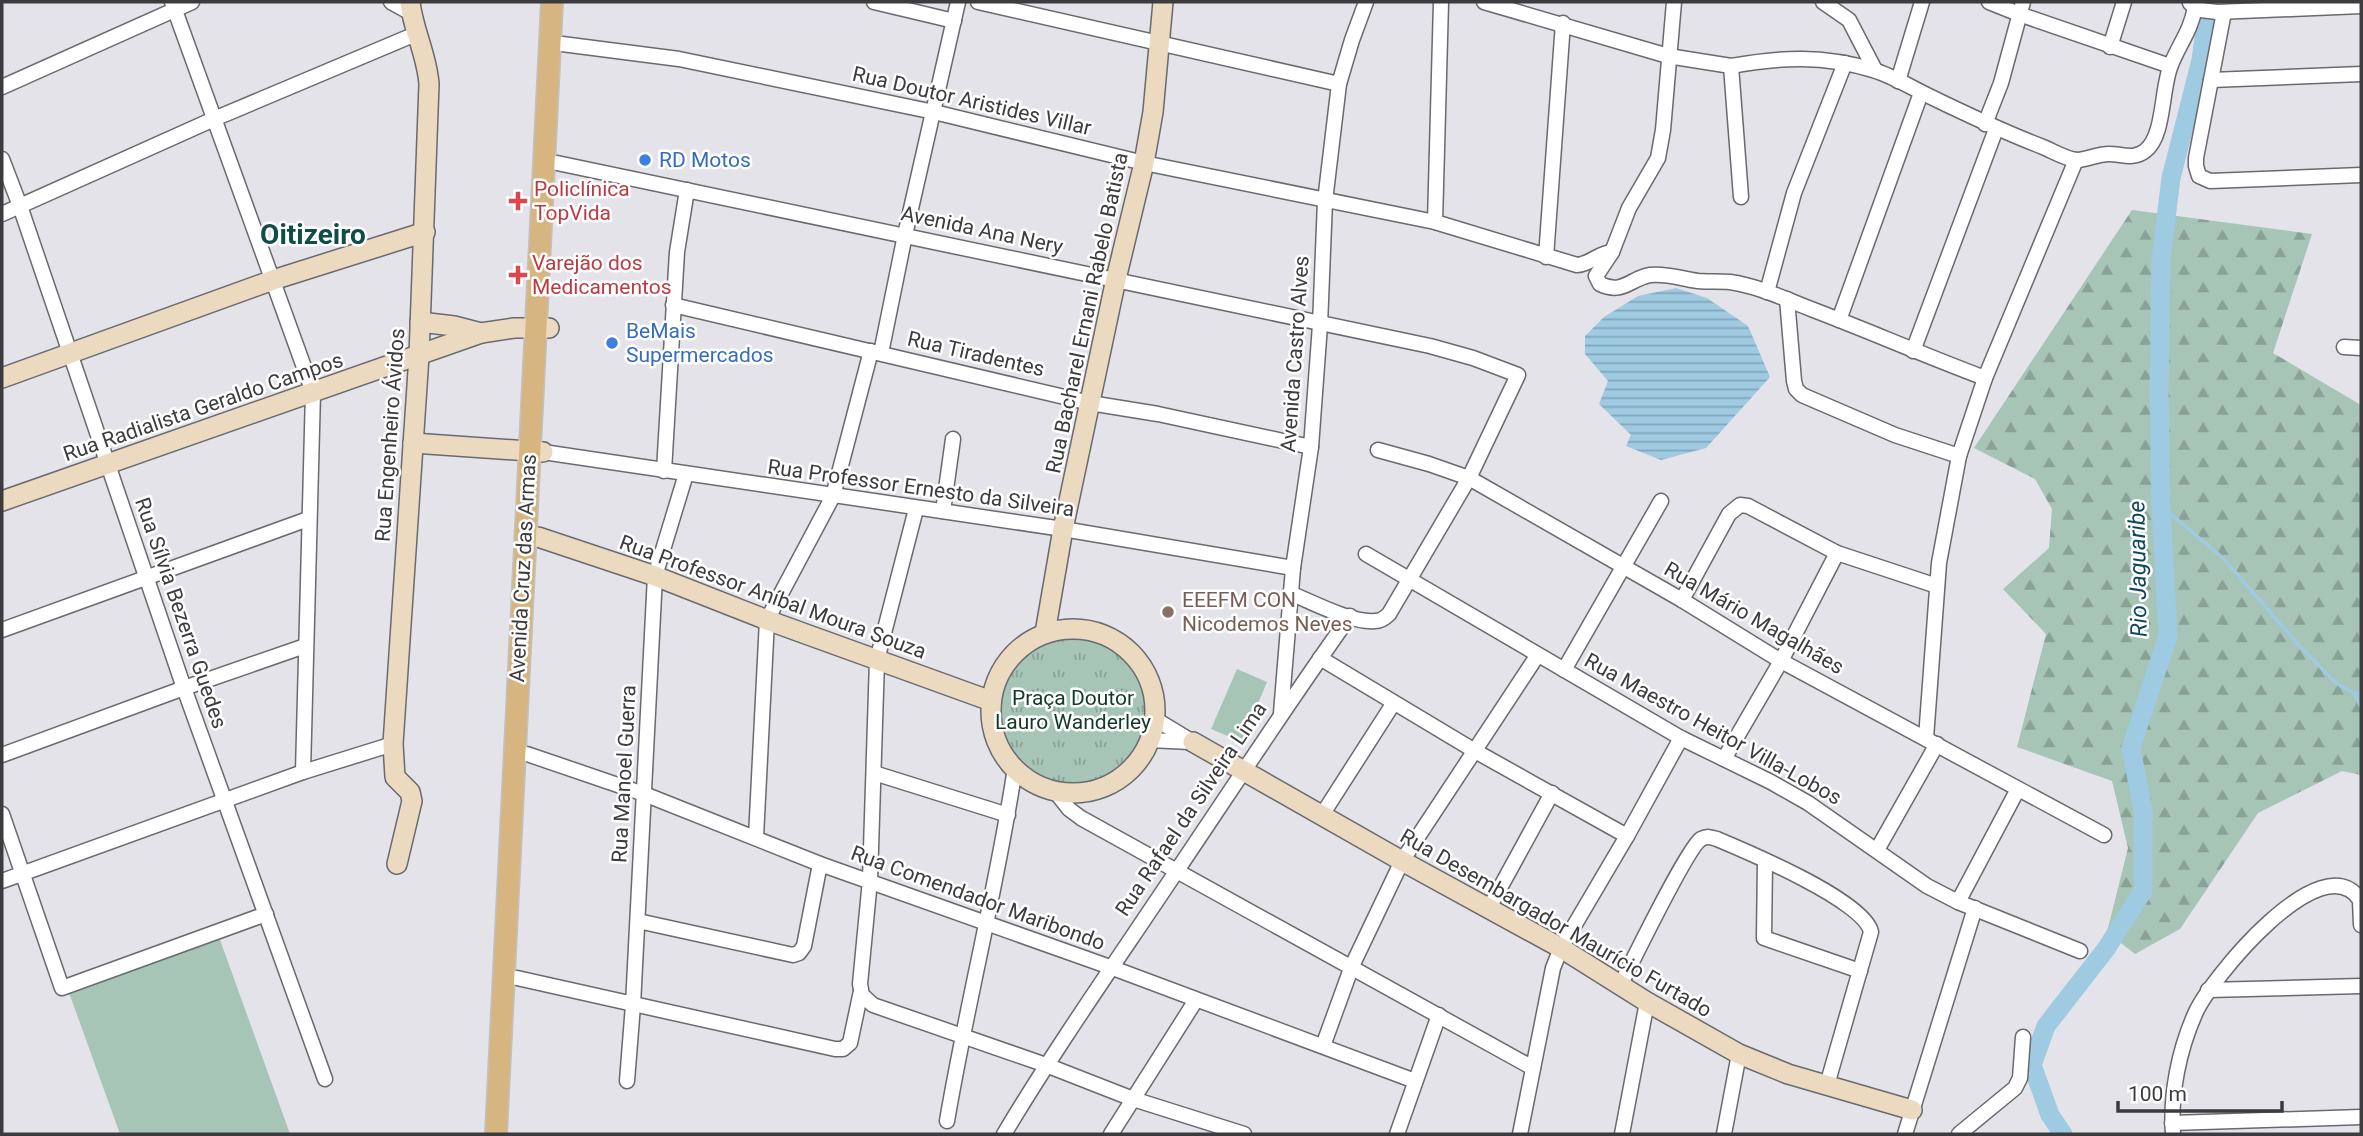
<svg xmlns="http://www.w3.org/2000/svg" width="2363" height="1136" font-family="Roboto,sans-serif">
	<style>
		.green { fill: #a7c5b7 }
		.forest { fill: url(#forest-firs) }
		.park { fill: url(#park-tufts) }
		.water { fill: url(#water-rules) }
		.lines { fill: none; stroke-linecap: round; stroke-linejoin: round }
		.stream { stroke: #9ecae2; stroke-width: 3.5 }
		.river { stroke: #9ecae2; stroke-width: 19 }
		.street-casing { stroke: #696a6f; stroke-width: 17 }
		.secondary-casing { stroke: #696a6f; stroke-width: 22 }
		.primary-casing { stroke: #c1c1c1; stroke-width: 24 }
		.street { stroke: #fff; stroke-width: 14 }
		.secondary { stroke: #ebdabf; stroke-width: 19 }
		.primary { stroke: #d7b580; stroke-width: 21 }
		.shop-dot { fill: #3f7fe0; stroke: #fff; stroke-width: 2.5 }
		.health-dot { fill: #e0444e; stroke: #fff; stroke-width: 2.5 }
		.education-dot { fill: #8d6e63; stroke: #fff; stroke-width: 2.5 }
		.labels { text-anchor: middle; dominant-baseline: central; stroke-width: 5; stroke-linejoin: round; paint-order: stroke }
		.street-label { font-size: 21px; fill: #3c3c3e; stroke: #fff }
		.shop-label { font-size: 21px; fill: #366cbe; stroke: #fff; text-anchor: start }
		.health-label { font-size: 21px; fill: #be3a42; stroke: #fff; text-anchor: start }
		.education-label { font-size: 21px; fill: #785e54; stroke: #fff; text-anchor: start }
		.park-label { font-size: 21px; fill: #11392a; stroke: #fff }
		.water-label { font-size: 23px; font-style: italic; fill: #0e465f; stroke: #fff }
		.district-label { font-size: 28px; font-weight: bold; fill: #0f4d49; stroke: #fff }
	</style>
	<defs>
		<pattern id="forest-firs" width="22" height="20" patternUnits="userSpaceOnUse" patternTransform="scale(1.75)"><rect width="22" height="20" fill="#a7c5b7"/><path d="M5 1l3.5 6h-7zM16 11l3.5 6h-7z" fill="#89a196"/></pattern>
		<pattern id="park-tufts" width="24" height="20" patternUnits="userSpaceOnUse" patternTransform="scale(1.75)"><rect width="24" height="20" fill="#a7c5b7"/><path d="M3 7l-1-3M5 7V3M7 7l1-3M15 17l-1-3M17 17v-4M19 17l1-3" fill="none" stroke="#89a196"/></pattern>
		<pattern id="water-rules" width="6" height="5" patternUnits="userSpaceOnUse" patternTransform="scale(1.75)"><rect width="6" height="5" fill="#9ecae2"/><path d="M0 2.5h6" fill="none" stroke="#82a5b9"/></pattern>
	</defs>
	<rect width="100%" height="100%" fill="#e3e3e9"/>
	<g class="green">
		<path d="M1237 669 1267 682 1242 742 1211 729Z"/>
		<path d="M219 937 290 1134H120L68 990Z"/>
	</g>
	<path class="forest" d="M2132 210 2312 234 2273 353 2361 405V775L2342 771 2258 813 2180 929 2135 954 2107 932 2128 848 2112 781 2017 747 2046 634 2003 589 2049 548 2052 509 2035 479 1974 448Z"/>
	<circle class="park" cx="1073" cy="710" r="73"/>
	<path class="water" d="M1676 288 1707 298 1748 326 1770 377 1706 448 1661 460 1626 446 1631 435 1599 404 1608 381 1585 354V336L1604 317 1638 296Z"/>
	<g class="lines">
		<g class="stream">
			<path d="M2161 506 2223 558 2296 642 2336 683 2354 693H2361"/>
			<path d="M2354 693 2361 707"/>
		</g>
		<path class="river" d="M2063 1134 2050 1115 2032 1065 2046 1026 2106 949 2143 891V810L2131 748 2168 636 2161 506 2159 392 2161 259 2171 178 2201 60 2209 2"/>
		<g class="street-casing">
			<g id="street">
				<path d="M172 2 313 392 303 772"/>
				<path d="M391 2 411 13"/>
				<path d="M874 2 954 21"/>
				<path d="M978 2 1339 84"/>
				<path d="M1484 2 1668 56 1731 66 1741 197"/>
				<path d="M1674 2 1663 130 1658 158 1629 208 1612 252 1596 276 1600 284C1623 295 1631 278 1650 275 1667 273 1682 279 1698 281 1709 282 1719 281 1730 282 1758 286 1785 299 1811 309 1869 331 1926 356 1985 378"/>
				<path d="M1823 2 1849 20 1875 70"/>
				<path d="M1989 2 2019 14 2170 66"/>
				<path d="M2190 3 2201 10 2217 12 2361 6"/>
				<path d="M2224 12 2196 158V166L2199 176 2210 181 2361 175"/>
				<path d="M562 44 679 59 934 112 1144 163 1435 222 1577 265C1591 264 1598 253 1612 252"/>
				<path d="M2110 47 2124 2"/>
				<path d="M1731 66C1781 57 1823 55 1873 70 1893 76 1912 88 1931 97 1968 115 2004 132 2043 147 2053 151 2067 160 2078 160 2088 159 2098 154 2109 154 2122 154 2133 160 2145 151 2165 136 2161 88 2171 65 2179 44 2191 31 2195 7"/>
				<path d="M2211 80 2361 74"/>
				<path d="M1898 81 1922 2"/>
				<path d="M2 87 192 2"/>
				<path d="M1985 124 2001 83 2023 2"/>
				<path d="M2 159 20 206 184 688 325 1079"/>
				<path d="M557 163 1430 346 1473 358 1518 375 1469 478 1389 614C1385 618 1381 621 1375 621 1351 623 1312 602 1290 593"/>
				<path d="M2 214 214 119 418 33"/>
				<path d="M1435 222 1441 2"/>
				<path d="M1546 257 1563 23"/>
				<path d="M1767 292 1794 193 1845 63"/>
				<path d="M1787 299 1794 381 1796 389 1802 395 1895 435 1959 456"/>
				<path d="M673 305 1090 403 1158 414 1311 447"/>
				<path d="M1839 320 1921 93"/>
				<path d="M2344 347 2361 348"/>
				<path d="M1913 351 1996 129"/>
				<path d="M881 353 905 235 958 2"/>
				<path d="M1378 450 1429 464 1469 478 1682 600 1781 661 2104 835"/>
				<path d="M543 452 1063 529 1293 568"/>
				<path d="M664 471 677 252 687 190"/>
				<path d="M916 509 877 660 870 880 860 984 862 995 873 1005 1046 1065 1133 1099 1244 1134"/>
				<path d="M943 511 953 439"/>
				<path d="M1366 554 1681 738 1771 782 1808 803 1927 886 1958 902 2080 951"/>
				<path d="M1682 600 1729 514 1740 505 1748 506 1837 553 1937 586"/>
				<path d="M2 630 308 519"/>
				<path d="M1320 658 1475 751 1627 836"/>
				<path d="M1564 670 1661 501"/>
				<path d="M1281 713 1293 568 1311 447 1320 325 1325 201 1339 84 1352 40 1366 2"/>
				<path d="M1155 719 1193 742"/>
				<path d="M1926 738 1939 563 1959 456 1985 378 2076 160"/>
				<path d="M1150 740 1190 742"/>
				<path d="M527 754 644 794 820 864 1110 967 1415 1081"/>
				<path d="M2 755 184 688 305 646"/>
				<path d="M1724 759 1781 661 1837 553"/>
				<path d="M874 773 1008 815"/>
				<path d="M1054 790 1069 809 1081 818 1533 1068"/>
				<path d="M2 814 62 988 266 914"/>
				<path d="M1322 815 1393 704"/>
				<path d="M756 837 767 620 833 496 871 351"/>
				<path d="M1877 850 1937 744"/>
				<path d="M1765 861 1764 938 1860 971"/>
				<path d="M2 881 303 772 393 744"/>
				<path d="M2360 900 2361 925"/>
				<path d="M1958 902 2018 789"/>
				<path d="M1489 908 1552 793"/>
				<path d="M638 921 793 955 799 953 804 946 820 864"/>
				<path d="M517 978 835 1049H843L850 1043 861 991"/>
				<path d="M1621 984C1632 962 1688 847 1701 839 1707 836 1711 837 1717 839 1748 852 1865 901 1871 932L1827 1085"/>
				<path d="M2208 990 2361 986"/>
				<path d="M1323 1046 1352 966 1402 861 1537 656"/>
				<path d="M627 1081 633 1005 655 576 686 474"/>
				<path d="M947 1121C967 1003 997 887 1015 768"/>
				<path d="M2172 1123 2361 1117"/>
				<path d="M1004 1134C1058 1044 1118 959 1176 872 1234 786 1290 700 1350 616"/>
				<path d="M1111 1134 1196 1000"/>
				<path d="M1397 1134 1439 1015"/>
				<path d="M1520 1134 1553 968 1561 948 1627 836 1681 738"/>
				<path d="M1622 1134 1647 1002"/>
				<path d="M1724 1134 1739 1054"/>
				<path d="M1905 1134 1975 908"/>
				<path d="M1959 1134 2015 1088 2020 1078 2023 1037"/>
				<path d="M2173 1134C2170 1094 2179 1050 2195 1014 2210 979 2323 842 2360 900"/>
			</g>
		</g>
		<g class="secondary-casing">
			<g id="secondary">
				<path d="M420 322 454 326 481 333"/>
				<path d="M2 378 273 280 425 232"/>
				<path d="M413 443 543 452"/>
				<path d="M2 501 481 333 514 328H549"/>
				<path d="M538 537 655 576 767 620 991 701"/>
				<circle cx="1073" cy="711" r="82"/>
				<path d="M1045 633 1063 529 1116 279 1144 163 1153 112 1163 2"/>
				<path d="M1193 742 1402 861 1561 948 1647 1002 1739 1054 1788 1074 1912 1110"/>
				<path d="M397 864 412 801 410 792 395 777 393 744 419 356 429 84C427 55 413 30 410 2"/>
			</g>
		</g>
		<g class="primary-casing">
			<path id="primary" d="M496 1134 552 2"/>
		</g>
		<use href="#street" class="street"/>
		<use href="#secondary" class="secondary"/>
		<use href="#primary" class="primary"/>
	</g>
	<g class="shop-dot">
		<circle cx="645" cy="160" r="7"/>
		<circle cx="612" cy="343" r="7"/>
	</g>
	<g class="health-dot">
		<path d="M514.5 190.5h7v7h7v7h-7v7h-7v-7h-7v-7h7z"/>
		<path d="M514.5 264.5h7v7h7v7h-7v7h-7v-7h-7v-7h7z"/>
	</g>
	<circle class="education-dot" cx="1168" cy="612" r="7"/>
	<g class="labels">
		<g class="street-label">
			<text transform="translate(972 101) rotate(13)">Rua Doutor Aristides Villar</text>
			<text transform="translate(982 230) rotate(12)">Avenida Ana Nery</text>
			<text transform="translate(1087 313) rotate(-78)">Rua Bacharel Ernani Rabelo Batista</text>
			<text transform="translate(976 354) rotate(13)">Rua Tiradentes</text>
			<text transform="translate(1295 354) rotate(-86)">Avenida Castro Alves</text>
			<text transform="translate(203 407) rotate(-19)">Rua Radialista Geraldo Campos</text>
			<text transform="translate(390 435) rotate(-86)">Rua Engenheiro Ávidos</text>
			<text transform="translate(921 488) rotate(8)">Rua Professor Ernesto da Silveira</text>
			<text transform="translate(523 568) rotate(-87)">Avenida Cruz das Armas</text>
			<text transform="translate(773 597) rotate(20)">Rua Professor Aníbal Moura Souza</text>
			<text transform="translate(181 613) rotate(71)">Rua Sílvia Bezerra Guedes</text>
			<text transform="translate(1754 618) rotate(30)">Rua Mário Magalhães</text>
			<text transform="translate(1713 729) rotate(29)">Rua Maestro Heitor Villa-Lobos</text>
			<text transform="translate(624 774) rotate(-87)">Rua Manoel Guerra</text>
			<text transform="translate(1191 809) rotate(-56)">Rua Rafael da Silveira Lima</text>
			<text transform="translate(978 898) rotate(20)">Rua Comendador Maribondo</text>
			<text transform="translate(1556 923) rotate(30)">Rua Desembargador Maurício Furtado</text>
		</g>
		<g class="shop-label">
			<text x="659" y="160">RD Motos</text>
			<text x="626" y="331">BeMais<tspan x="626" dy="24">Supermercados</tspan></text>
		</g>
		<g class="health-label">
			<text x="534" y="189">Policlínica<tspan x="534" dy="24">TopVida</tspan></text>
			<text x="532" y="263">Varejão dos<tspan x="532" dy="24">Medicamentos</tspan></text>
		</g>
		<g class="education-label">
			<text x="1182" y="600">EEEFM CON<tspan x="1182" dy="24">Nicodemos Neves</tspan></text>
		</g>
		<g class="park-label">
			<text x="1073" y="698">Praça Doutor<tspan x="1073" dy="24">Lauro Wanderley</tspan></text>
		</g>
		<g class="water-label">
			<text transform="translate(2138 569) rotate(-91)">Rio Jaguaribe</text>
		</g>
		<g class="district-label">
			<text x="313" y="234">Oitizeiro</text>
		</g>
	</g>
	<rect width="2363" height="1136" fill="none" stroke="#3c3c3e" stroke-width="7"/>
	<path d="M2118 1101v10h164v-10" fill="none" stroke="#3c3c3e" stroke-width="3.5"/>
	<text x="2128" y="1101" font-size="21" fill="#3c3c3e" stroke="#ffffff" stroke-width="5" paint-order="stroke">100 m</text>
</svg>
